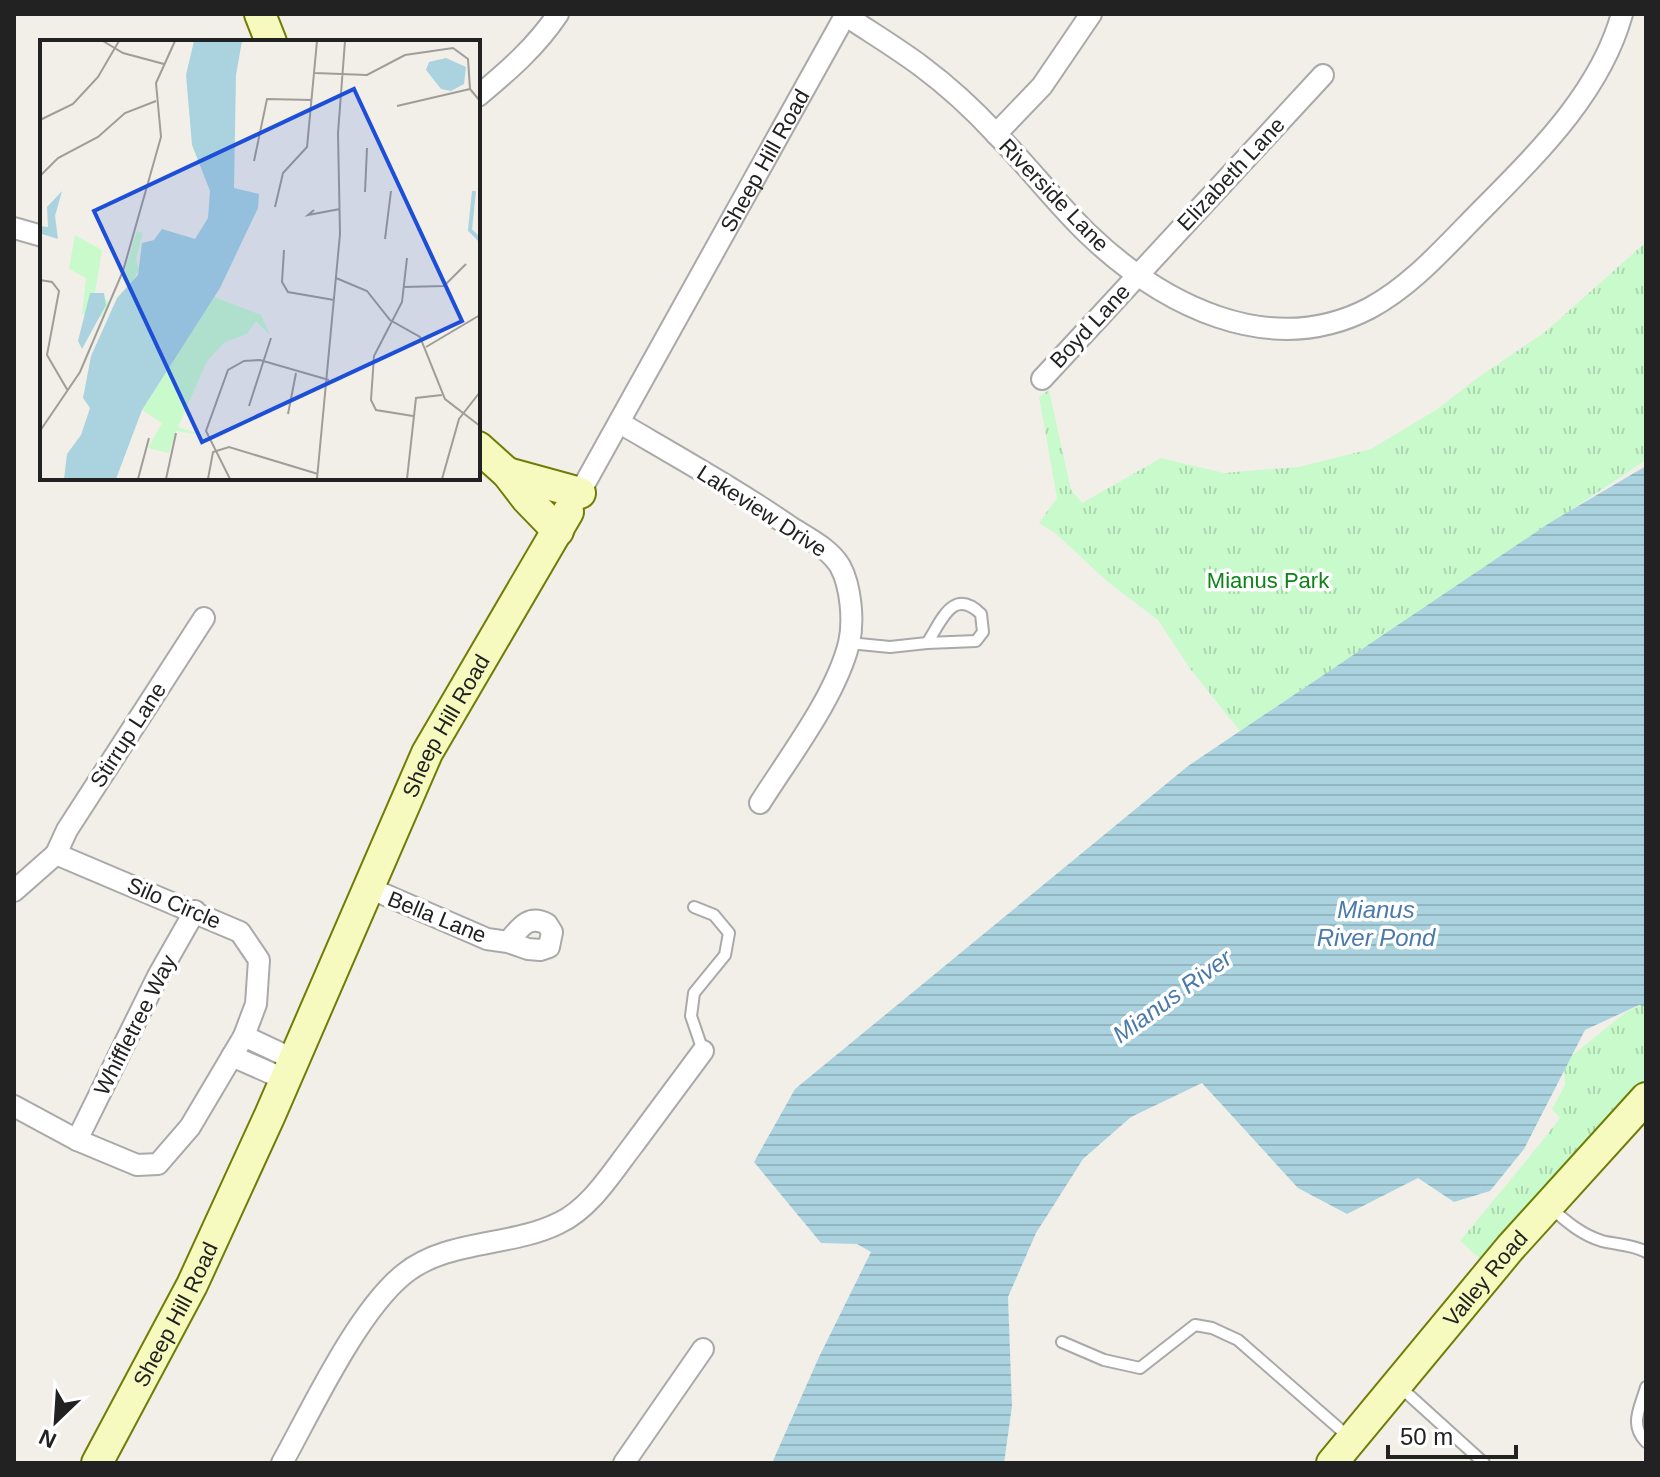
<svg xmlns="http://www.w3.org/2000/svg" width="1660" height="1477" font-family="Helvetica,sans-serif">
	<style>
		.park { fill: url(#park-tufts) }
		.water { fill: url(#water-rules) }
		.lines { fill: none; stroke-linecap: round; stroke-linejoin: round }
		.lane-casing { stroke: #a9a9a9; stroke-width: 14 }
		.street-casing { stroke: #a9a9a9; stroke-width: 24 }
		.secondary-casing { stroke: #707d05; stroke-width: 34 }
		.lane { stroke: #fff; stroke-width: 10 }
		.street { stroke: #fff; stroke-width: 20 }
		.secondary { stroke: #f7fabf; stroke-width: 30 }
		.labels { text-anchor: middle; dominant-baseline: central; stroke-width: 7; stroke-linejoin: round; paint-order: stroke }
		.street-label { font-size: 22px; fill: #222; stroke: #fff }
		.park-label { font-size: 22px; fill: #0c8416; stroke: #fff }
		.water-label { font-size: 24px; font-style: italic; fill: #4a7aab; stroke: #fff }
		.inset-river { fill: none; stroke: #aad3df; stroke-width: 4 }
		.inset-road { fill: none; stroke: #9f9d99; stroke-width: 2 }
		.view { fill: #1d4ed8; fill-opacity: 0.15; stroke: #1d4ed8; stroke-width: 4 }
		.inset-edge { fill: none; stroke: #222; stroke-width: 4 }
	</style>
	<defs>
		<pattern id="park-tufts" width="24" height="20" patternUnits="userSpaceOnUse" patternTransform="scale(2)"><rect width="24" height="20" fill="#c8facc"/><path d="M3 7l-1-3M5 7V3M7 7l1-3M15 17l-1-3M17 17v-4M19 17l1-3" fill="none" stroke="#acd6af"/></pattern>
		<pattern id="water-rules" width="6" height="5" patternUnits="userSpaceOnUse" patternTransform="scale(2)"><rect width="6" height="5" fill="#aad3df"/><path d="M0 2.5h6" fill="none" stroke="#92b5bf"/></pattern>
	</defs>
	<rect width="100%" height="100%" fill="#f2efe9"/>
	<g class="park">
		<path d="M1646 242V460L1240 731 1191 670 1158 620 1108 582 1055 533 1039 523 1057 498 1039 397 1049 390 1071 490 1082 503 1161 458 1224 473 1298 467 1371 449 1436 410 1476 379 1545 332Z"/>
		<path d="M1644 1003 1646 1006V1084L1486 1264 1460 1241C1493 1200 1528 1160 1560 1118L1552 1109 1565 1085 1564 1062 1625 1013Z"/>
	</g>
	<path class="water" d="M1646 466V1007L1639 1005 1585 1030 1524 1149 1490 1191 1454 1202 1418 1178 1347 1214 1298 1188 1202 1083 1131 1117 1083 1159 1036 1233 1008 1297 1012 1406 1004 1463H772L819 1357 871 1252 857 1244 821 1243 754 1162 795 1089 1188 766 1551 522Z"/>
	<g class="lines">
		<g class="lane-casing">
			<g id="lane">
				<path d="M849 643 890 647 927 643C941 623 952 586 981 614L983 632 976 641 927 643"/>
				<path d="M694 907 714 915 729 933 725 955 694 993 691 1016 703 1051"/>
				<path d="M1552 1209C1567 1222 1582 1235 1602 1241 1617 1245 1632 1244 1646 1252"/>
				<path d="M1062 1342 1104 1360 1140 1368 1195 1325 1212 1328 1238 1340 1350 1438"/>
				<path d="M1399 1386 1484 1463"/>
				<path d="M1646 1387C1640 1409 1629 1424 1646 1442"/>
			</g>
		</g>
		<g class="street-casing">
			<g id="street">
				<path d="M845 15C870 32 897 48 921 66 948 86 974 110 997 135 1028 166 1055 202 1087 233 1161 304 1269 361 1370 308 1407 288 1437 256 1466 226 1526 164 1598 100 1622 14"/>
				<path d="M478 96C508 71 536 47 558 14"/>
				<path d="M996 134 1042 86 1091 14"/>
				<path d="M14 228 42 236"/>
				<path d="M1042 379 1323 75"/>
				<path d="M620 423C678 457 737 490 792 528 808 538 830 549 840 566 851 586 854 621 849 643 836 696 789 757 760 803"/>
				<path id="s1" d="M574 503 846 14"/>
				<path d="M56 854 67 830 204 618"/>
				<path d="M367 887 487 939 508 942C520 928 528 914 547 924L552 932 549 947 540 950 528 949 508 942"/>
				<path d="M14 891 56 854 240 932 259 960 256 1004 244 1036 190 1127 158 1164 137 1165 77 1140 14 1106"/>
				<path d="M244 1036 293 1059"/>
				<path d="M232 1056 284 1079"/>
				<path d="M77 1140 158 976 195 911"/>
				<path d="M282 1463C312 1409 357 1312 404 1274 447 1239 511 1247 559 1223 591 1208 613 1171 634 1144 657 1113 680 1082 703 1051"/>
				<path d="M624 1463 703 1349"/>
			</g>
		</g>
		<g class="secondary-casing">
			<g id="secondary">
				<path d="M260 14 271 42"/>
				<path d="M478 447 507 473 527 499 558 531"/>
				<path d="M507 473 580 493"/>
				<path id="s2" d="M97 1463 192 1285 270 1115 427 753 568 512"/>
				<path id="s3" d="M1332 1463 1510 1248 1646 1098"/>
			</g>
		</g>
		<use href="#lane" class="lane"/>
		<use href="#street" class="street"/>
		<use href="#secondary" class="secondary"/>
	</g>
	<g class="labels">
		<g class="street-label">
			<text stroke="none"><textPath href="#s1" startOffset="392">Sheep Hill Road</textPath></text>
			<text transform="translate(1231 174) rotate(-47)">Elizabeth Lane</text>
			<text transform="translate(1054 195) rotate(46)">Riverside Lane</text>
			<text transform="translate(1090 326) rotate(-47)">Boyd Lane</text>
			<text transform="translate(762 511) rotate(33)">Lakeview Drive</text>
			<text stroke="none"><textPath href="#s2" startOffset="816">Sheep Hill Road</textPath></text>
			<text transform="translate(128 735) rotate(-57)">Stirrup Lane</text>
			<text transform="translate(174 903) rotate(23)">Silo Circle</text>
			<text transform="translate(437 917) rotate(22)">Bella Lane</text>
			<text transform="translate(135 1025) rotate(-63)">Whiffletree Way</text>
			<text stroke="none"><textPath href="#s3" startOffset="240">Valley Road</textPath></text>
			<text stroke="none"><textPath href="#s2" startOffset="168">Sheep Hill Road</textPath></text>
		</g>
		<g class="park-label">
			<text x="1268" y="580">Mianus Park</text>
		</g>
		<g class="water-label">
			<text x="1376" y="909">Mianus<tspan x="1376" dy="28">River Pond</tspan></text>
			<text transform="translate(1172 996) rotate(-36)">Mianus River</text>
		</g>
	</g>
	<g transform="translate(40 40)">
		<rect width="440" height="440" fill="#f2efe9"/>
		<path d="M97 191 103 193 96 219 99 229 91 244 82 240ZM35 195 62 210 55 253 70 262 61 277 42 274 46 238 29 229ZM174 257 221 275 230 295 216 281 207 294 185 302 167 321 138 387 165 396 136 391 129 413 108 408 122 383 102 370Z" fill="#c8facc"/>
		<path d="M154 1H202L196 35 194 148 219 154 218 168 180 248 102 370 76 439H24L27 414 41 395 50 368 43 358 51 316 77 258 98 235 102 203 114 200 122 189 155 199 168 178 170 151 152 105 146 35ZM406 18 426 27 424 44 411 51 401 49 386 30 389 22ZM22 151 15 176 18 199 2 194 0 186 8 187 7 167ZM50 253H64L66 265 42 309 38 301Z" fill="#aad3df"/>
		<path class="inset-river" d="M434 151 430 190 440 200"/>
		<path class="inset-road" d="M63 1 83 13 124 24M275 33 327 35 365 15 413 8 428 19 430 49 440 61M357 66 430 49M0 80 33 64 58 37 79 1M214 121 227 59 272 60M0 136 18 118 58 97 85 73 116 61M325 152 327 108M235 167 243 133 267 107 277 1M274 170 268 175 300 169M345 199 351 151M244 210 242 242 248 252 294 260M367 218 362 262 334 316 331 360 336 370 373 376M296 238 327 251 350 280 380 297 405 359 440 386M0 240 12 242 19 251 7 315 28 351M364 247 404 246 426 224M386 307 440 275M209 366 231 298M248 374 256 333M0 391 40 332 83 231 121 97 116 43 135 1M98 439 109 398M126 439 136 393M168 439 173 412 189 407 278 434M190 439 166 391 188 330 204 321 220 320 289 340M277 439 300 194 298 93 305 1M367 439 376 358 402 355M402 439 419 379 440 352"/>
		<path class="view" d="M314 49 422 281 162 402 54 171Z"/>
		<rect width="440" height="440" class="inset-edge"/>
	</g>
	<rect width="1660" height="1477" fill="none" stroke="#222222" stroke-width="32"/>
	<g transform="translate(56 1421) rotate(205)" stroke="#ffffff" stroke-width="6" paint-order="stroke">
	<path d="M0-6L14 30L0 20L-14 30Z" fill="#222222"/>
	<text y="-12" font-size="22" font-weight="bold" text-anchor="middle" fill="#222222">N</text>
	</g>
	<path d="M1388 1445v12h128v-12" fill="none" stroke="#222222" stroke-width="4"/>
	<text x="1400" y="1445" font-size="24" fill="#222222" stroke="#ffffff" stroke-width="6" paint-order="stroke">50 m</text>
</svg>
